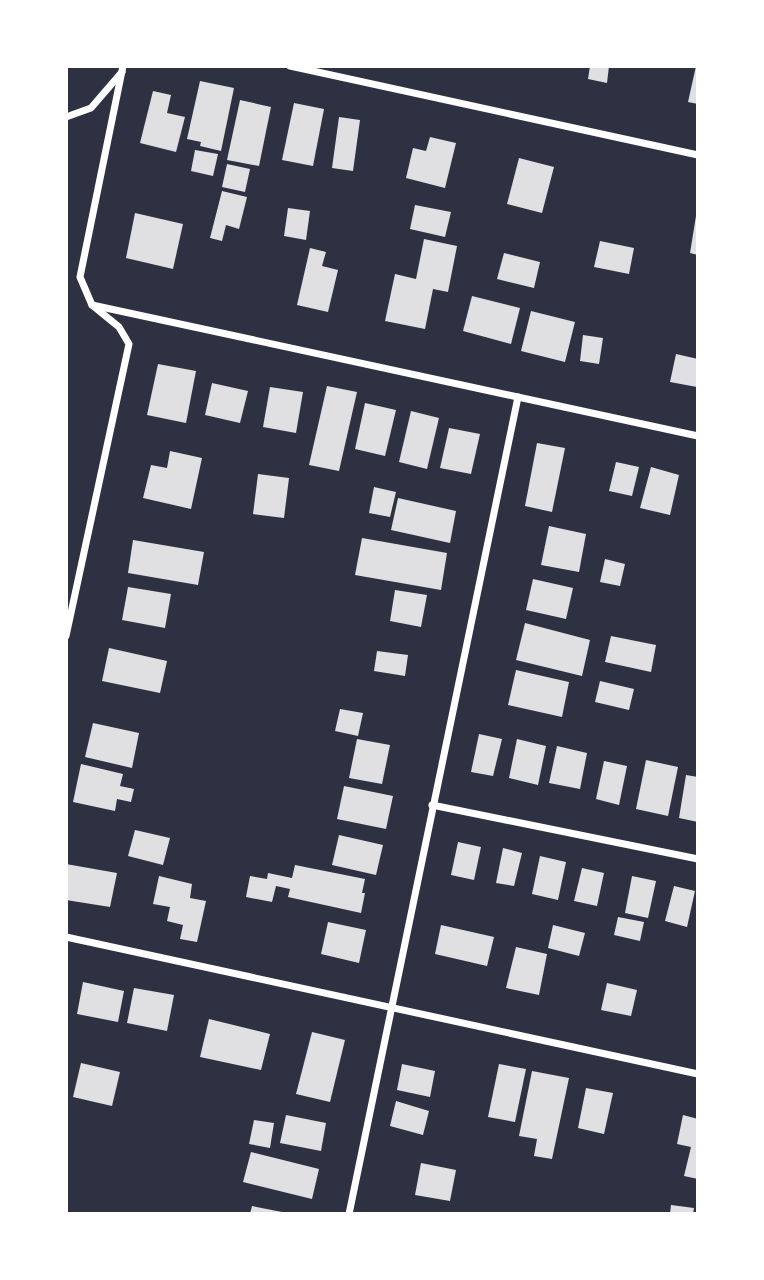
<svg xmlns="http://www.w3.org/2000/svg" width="764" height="1280" font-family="'Titillium Web',sans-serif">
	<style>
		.building { fill: #e0e0e3 }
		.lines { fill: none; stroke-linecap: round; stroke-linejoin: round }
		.minor { stroke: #fff; stroke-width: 7 }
	</style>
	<rect width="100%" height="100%" fill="#2d3142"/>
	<g class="building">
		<path d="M590 66H609L607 83 588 79Z"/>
		<path d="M696 66H698V104L688 102Z"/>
		<path d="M200 81 234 88 221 151 200 146 201 142 187 139Z"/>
		<path d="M153 91 171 95 167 113 185 117 176 152 140 143Z"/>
		<path d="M240 100 271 107 259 166 227 160Z"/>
		<path d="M294 103 324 109 313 166 282 160Z"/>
		<path d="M339 117 360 120 353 171 332 168Z"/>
		<path d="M430 137 456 143 445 188 406 178 413 148 426 151Z"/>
		<path d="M195 150 218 154 213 176 191 171Z"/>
		<path d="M519 158 554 167 542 213 507 204Z"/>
		<path d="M227 164 250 169 245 192 222 187Z"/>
		<path d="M222 191 247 197 239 229 226 225 222 241 210 238Z"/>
		<path d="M415 205 451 212 445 237 410 229Z"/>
		<path d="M288 208 310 211 306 240 284 236Z"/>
		<path d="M135 213 183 224 173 269 126 258Z"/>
		<path d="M696 216H698V255L690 253Z"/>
		<path d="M424 239 457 246 448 292 433 289 425 329 385 321 395 274 416 279Z"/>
		<path d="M600 241 634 248 629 274 594 267Z"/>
		<path d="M310 248 326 252 322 266 338 270 328 312 297 305Z"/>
		<path d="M504 253 540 262 534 288 497 279Z"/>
		<path d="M472 296 520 308 511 344 463 331Z"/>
		<path d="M531 311 575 322 565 362 521 351Z"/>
		<path d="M583 335 603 338 599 364 580 361Z"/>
		<path d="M676 354 698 359 697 387 670 382Z"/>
		<path d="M158 364 196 371 186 423 147 415Z"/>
		<path d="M212 383 248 391 240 423 205 415Z"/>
		<path d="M327 386 357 392 339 471 309 465Z"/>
		<path d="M270 387 303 392 296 433 263 427Z"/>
		<path d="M365 403 396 410 385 456 355 449Z"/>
		<path d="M411 411 439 418 427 469 399 462Z"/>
		<path d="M449 428 480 434 471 474 440 468Z"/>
		<path d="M537 443 565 448 552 512 525 506Z"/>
		<path d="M170 451 202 458 191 509 143 498 151 465 167 468Z"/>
		<path d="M616 462 639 467 632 496 609 491Z"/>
		<path d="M651 467 679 475 670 515 640 508Z"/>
		<path d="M258 474 289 478 284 518 253 514Z"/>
		<path d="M374 487 396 492 390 517 369 513Z"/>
		<path d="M398 498 456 511 450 543 391 530Z"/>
		<path d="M549 526 586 534 579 572 541 565Z"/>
		<path d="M362 538 447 553 441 590 355 575Z"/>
		<path d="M133 540 204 552 198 585 128 573Z"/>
		<path d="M605 559 625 564 620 586 600 582Z"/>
		<path d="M533 579 573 588 566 619 526 610Z"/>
		<path d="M128 587 171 594 165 628 122 620Z"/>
		<path d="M395 590 427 595 421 627 390 621Z"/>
		<path d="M525 623 590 640 582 676 516 660Z"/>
		<path d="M611 636 656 645 651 672 605 662Z"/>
		<path d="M109 648 167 661 160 693 102 681Z"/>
		<path d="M377 651 408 655 405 676 374 671Z"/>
		<path d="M516 670 569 682 562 717 508 705Z"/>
		<path d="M600 681 634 689 629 710 595 702Z"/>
		<path d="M340 709 363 713 358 736 335 731Z"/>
		<path d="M93 723 139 733 132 768 85 757Z"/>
		<path d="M479 734 502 739 493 776 471 772Z"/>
		<path d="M357 739 390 745 382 784 349 778Z"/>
		<path d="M517 739 546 746 538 785 509 778Z"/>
		<path d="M557 746 587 753 580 789 549 783Z"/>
		<path d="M646 760 678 767 668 816 636 809Z"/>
		<path d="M604 761 627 766 619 805 596 799Z"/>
		<path d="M81 764 123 774 120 786 134 789 131 802 117 799 115 811 73 802Z"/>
		<path d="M686 775 698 777V822L679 818Z"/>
		<path d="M344 786 393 796 386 829 337 819Z"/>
		<path d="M135 830 170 838 163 865 128 856Z"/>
		<path d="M339 835 383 845 376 875 332 865Z"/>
		<path d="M458 842 481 847 474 880 451 875Z"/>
		<path d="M503 848 522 853 514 886 496 883Z"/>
		<path d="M540 856 566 862 558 900 532 894Z"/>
		<path d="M66 864 117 873 110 907 66 900Z"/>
		<path d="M295 865 365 879 362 893H365L361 913 288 897 290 889 276 886 272 902 246 897 250 876 267 879 268 873 292 878Z"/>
		<path d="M582 868 604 873 597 906 574 901Z"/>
		<path d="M159 876 192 884 190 898 206 901 197 942 180 939 183 925 167 921 170 907 153 904Z"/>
		<path d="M632 876 656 881 648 918 625 913Z"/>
		<path d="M674 886 695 891 687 927 665 921Z"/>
		<path d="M618 917 644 922 640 941 614 935Z"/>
		<path d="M328 922 366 930 359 963 321 954Z"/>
		<path d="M441 925 494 937 487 966 435 954Z"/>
		<path d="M553 925 585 933 579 956 548 948Z"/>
		<path d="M516 947 547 954 539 995 506 988Z"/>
		<path d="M83 982 124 991 118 1022 77 1014Z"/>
		<path d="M607 983 637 990 631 1016 601 1010Z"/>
		<path d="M134 988 174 995 167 1031 127 1023Z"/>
		<path d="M209 1019 270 1034 261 1070 200 1057Z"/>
		<path d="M312 1032 345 1040 330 1102 296 1094Z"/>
		<path d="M81 1063 120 1072 112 1106 73 1097Z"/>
		<path d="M402 1064 435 1071 430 1097 397 1090Z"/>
		<path d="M499 1064 526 1069 515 1122 488 1117Z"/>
		<path d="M532 1071 569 1078 552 1159 534 1156 537 1139 519 1136Z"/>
		<path d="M586 1088 613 1093 604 1134 578 1128Z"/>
		<path d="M396 1101 429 1111 423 1135 390 1126Z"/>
		<path d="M286 1115 326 1123 321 1151 280 1143Z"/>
		<path d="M683 1115 698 1119V1179L684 1176 691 1147 677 1144Z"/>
		<path d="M254 1120 274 1123 270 1148 249 1144Z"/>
		<path d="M251 1152 319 1169 312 1199 243 1182Z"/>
		<path d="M421 1163 456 1170 450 1201 415 1195Z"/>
		<path d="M671 1205 694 1208 693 1214H670Z"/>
		<path d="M252 1206 282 1212V1214H250Z"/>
	</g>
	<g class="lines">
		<g class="minor">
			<path d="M290 66 698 155"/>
			<path d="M66 117 91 108 122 72"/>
			<path d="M92 305 698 436"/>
			<path d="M66 636 129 344 119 327 92 305 80 277 123 66"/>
			<path d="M432 805 698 859"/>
			<path d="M66 937 698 1074"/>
			<path d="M349 1214 518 397"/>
		</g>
	</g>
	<rect width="764" height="1280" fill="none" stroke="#ffffff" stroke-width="136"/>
</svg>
